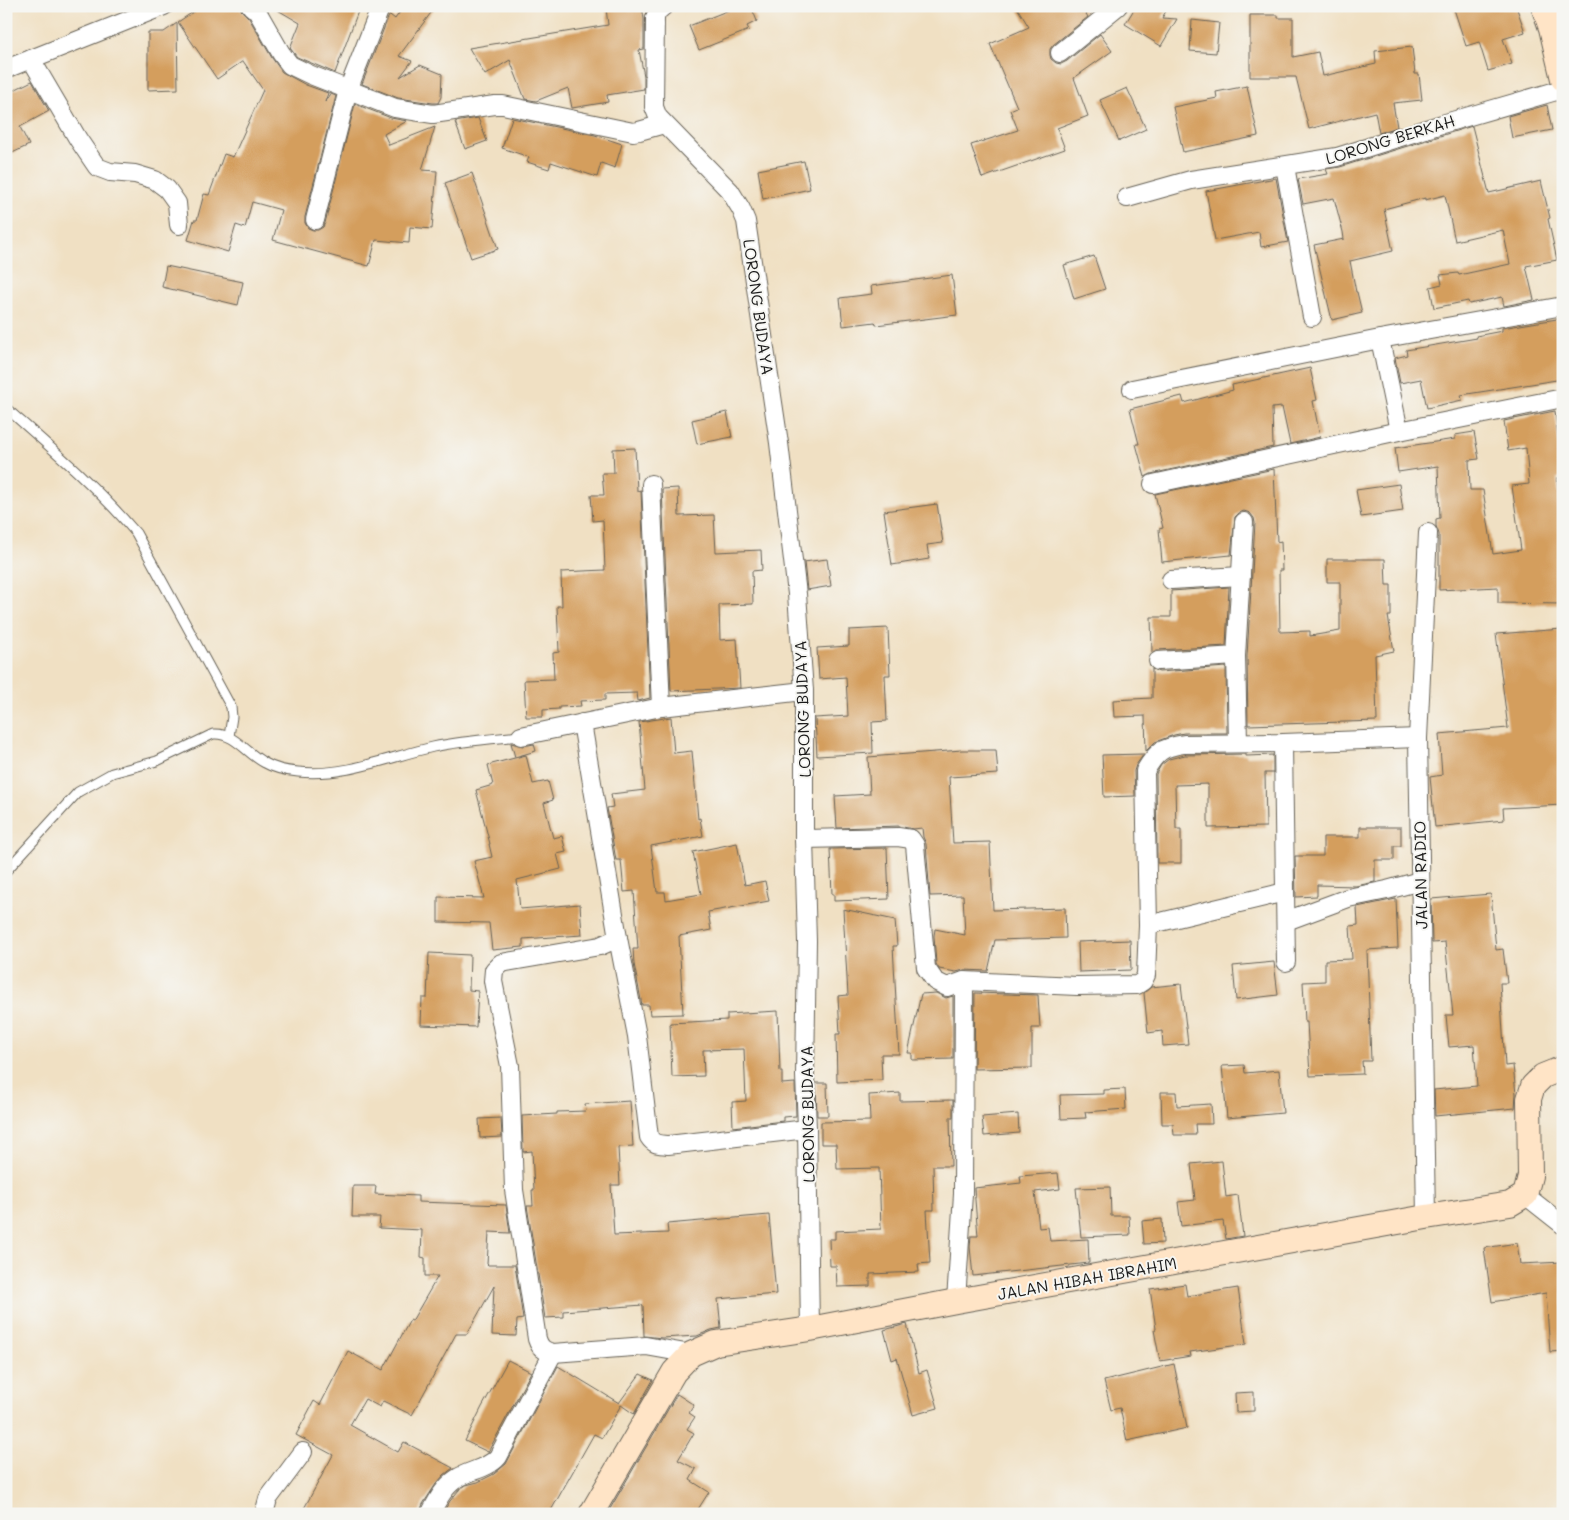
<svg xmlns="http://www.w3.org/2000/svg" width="1569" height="1520" font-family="Mali,sans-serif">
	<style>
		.building { fill: #d49e5d }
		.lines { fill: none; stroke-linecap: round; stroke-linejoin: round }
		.lane-casing { stroke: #666156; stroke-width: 11 }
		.street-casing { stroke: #666156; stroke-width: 20 }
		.secondary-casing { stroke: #666156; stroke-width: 26 }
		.lane { stroke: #fff; stroke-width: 9 }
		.street { stroke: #fff; stroke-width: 18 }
		.secondary { stroke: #ffe4c6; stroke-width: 24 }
		.labels { text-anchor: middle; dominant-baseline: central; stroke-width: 4; stroke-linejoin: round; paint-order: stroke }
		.street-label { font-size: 16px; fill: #1c1c1c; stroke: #f6f6f2 }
	</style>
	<rect width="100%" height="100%" fill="#f6f6f2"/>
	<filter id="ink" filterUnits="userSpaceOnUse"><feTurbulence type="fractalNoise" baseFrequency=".02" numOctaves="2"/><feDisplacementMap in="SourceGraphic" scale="10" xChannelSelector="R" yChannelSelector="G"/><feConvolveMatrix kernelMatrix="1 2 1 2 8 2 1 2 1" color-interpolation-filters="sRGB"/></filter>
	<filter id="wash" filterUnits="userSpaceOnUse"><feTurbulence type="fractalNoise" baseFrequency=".0096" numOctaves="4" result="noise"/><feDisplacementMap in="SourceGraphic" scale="20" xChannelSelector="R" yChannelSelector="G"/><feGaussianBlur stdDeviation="1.12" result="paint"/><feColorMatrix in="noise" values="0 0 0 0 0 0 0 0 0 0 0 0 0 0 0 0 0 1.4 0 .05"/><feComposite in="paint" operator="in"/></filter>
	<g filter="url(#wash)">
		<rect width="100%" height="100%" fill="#f0e0c3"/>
		<g id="blocks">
			<g class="building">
				<path d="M202 6H241V10L249 18 272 58 282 72 306 85 328 93 325 102 331 94 336 96 305 217V223L308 228 313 230H318L323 227 325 223 355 104 391 118 407 121 384 134 389 145 435 127 422 170 437 171 432 229 410 227 409 243 376 240 369 266 273 240 281 210 252 202 245 228 236 225 228 252 188 240 194 220H197L204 194 209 195 224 154 233 157 263 90 243 61 217 79 178 22Z"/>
				<path d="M271 6H360L335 73 297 57 290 48 300 23Z"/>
				<path d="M404 6H436L399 56 412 61 400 77 420 65 442 74 441 97 438 103H433L398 98 362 84 388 18 390 15 395 19Z"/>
				<path d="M618 6H642L644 19V49L639 50 644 76V89L607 95 608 102 572 108 568 88 536 101 525 99 510 60 485 75 469 48 608 25 606 8Z"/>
				<path d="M739 6H751L757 21 747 26 749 30 699 50 689 26Z"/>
				<path d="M1016 6H1081L1088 17 1053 45 1050 49V55L1051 59 1056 63 1061 64 1067 61 1100 34 1112 51 1074 78 1088 116 1057 128 1065 149 982 178 971 145 1018 130 1010 110 1017 107 990 44 1029 27Z"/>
				<path d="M1136 6H1169L1162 18 1177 19 1161 46 1125 24Z"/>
				<path d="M1453 6H1516L1525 32 1503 39 1512 64 1488 71 1479 42 1466 46Z"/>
				<path d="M1250 15H1278V18H1293V57L1318 52 1323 76 1376 64 1375 51 1412 47 1415 74H1419L1422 100 1393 103 1397 127 1379 133 1375 112 1309 129 1296 77H1250Z"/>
				<path d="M1192 20 1219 23 1216 53 1190 51Z"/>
				<path d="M177 23 178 89 148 90V32H164Z"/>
				<path d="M32 81 49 111 20 127 29 145 6 156V94Z"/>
				<path d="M1247 86 1258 136 1183 152 1173 107 1217 98 1216 92Z"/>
				<path d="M1127 88 1146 129 1119 141 1100 100Z"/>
				<path d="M1547 105 1552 130 1512 138 1508 116Z"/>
				<path d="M478 118 487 141 465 149 455 122Z"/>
				<path d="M512 118 595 135 622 144 615 168 601 163 597 177 551 162 549 169 527 162 529 157 502 148Z"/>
				<path d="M1472 126 1489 193 1541 181 1550 218 1548 219 1557 260 1526 266 1534 300 1504 306 1502 297 1469 304 1468 301 1434 308 1430 287 1442 284 1440 275 1458 273 1459 275 1510 264 1503 230 1455 241 1445 195 1425 200V198L1384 209 1393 251 1350 261 1356 292H1357L1362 313 1332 320 1314 245 1344 239 1343 232 1334 198 1303 204 1298 179 1328 174 1326 169 1340 167Z"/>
				<path d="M804 161 810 189 763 199 758 170Z"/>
				<path d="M472 173 498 249 471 258 445 183Z"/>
				<path d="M1276 178 1288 242 1261 247 1259 232 1215 240 1206 191Z"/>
				<path d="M1094 256 1105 289 1074 299 1064 265Z"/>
				<path d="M166 266 243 282 238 305 162 287Z"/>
				<path d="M952 275 957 315 876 325 875 322 843 326 840 298 872 294 871 286Z"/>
				<path d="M1563 318V379L1461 395 1462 400 1427 408 1421 379 1400 383 1395 358 1407 355 1406 350 1477 338 1476 336 1502 331V328Z"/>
				<path d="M1310 368 1317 400 1313 401 1320 437 1290 444 1282 407 1272 408 1273 447 1151 474 1145 477 1136 444H1139L1130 409 1182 396 1184 403 1233 390 1232 385Z"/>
				<path d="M1555 411 1560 454H1563V478H1557L1563 530V604L1498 603V587L1439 590V534L1436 526V519L1440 518 1438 466 1398 472 1395 448 1455 439V435L1474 432 1479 459 1469 460 1470 490H1483L1493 554 1521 550 1512 486 1529 484 1526 448 1508 451 1504 421Z"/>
				<path d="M727 412 732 437 697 444 692 420Z"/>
				<path d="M635 448 637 491 641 490 650 698 638 701 637 693 605 694V700L580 701 581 706 559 707V709L543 710V717H526L524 680 554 679 553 653 559 652 557 606H562L561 572 605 570 603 520 593 521 591 495H604L602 473H614L613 449Z"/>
				<path d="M1274 469 1277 542 1281 541 1282 570H1279L1280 632 1310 631V636L1340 631V582H1327V559H1385L1386 585H1391V616H1388L1394 651 1375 655 1377 721 1248 725 1247 656 1255 523 1254 518 1250 513 1244 511 1239 513 1235 517 1231 555 1162 562 1159 529 1163 528 1155 494Z"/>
				<path d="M1399 484 1403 511 1361 517 1356 490Z"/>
				<path d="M678 488 679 516 714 515 716 552 761 550 762 570 752 571 753 604 719 605 720 640 737 639 740 688 671 691 662 489Z"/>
				<path d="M937 504 943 543 927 545 929 559 892 565 884 511Z"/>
				<path d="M827 559 831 586 807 590 804 562Z"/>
				<path d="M1229 587 1226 646 1157 650 1152 652 1151 617H1171V591Z"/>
				<path d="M888 628 890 675H885L887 721 872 722 873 753 817 756 815 718 848 716 846 677 819 679 817 648 849 646V630Z"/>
				<path d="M1563 629V700L1559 701 1563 742V754H1561L1563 805 1503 808 1504 820 1435 827 1430 777 1442 775 1439 734 1508 728 1496 634Z"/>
				<path d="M1226 667 1227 733H1184L1174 735 1155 742 1146 751 1145 716 1114 717 1113 700 1152 698V669L1159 672Z"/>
				<path d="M671 717 674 753 692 751 698 819 700 818 703 836 651 846 657 892H665L666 900 701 894 693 852 737 843 745 885 765 881 769 901 708 912 711 930 679 936 683 1014 650 1015 649 1005H642L634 964 633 949H638L634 891 624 892 621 860H616L607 808 613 807 611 794 645 790 639 722Z"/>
				<path d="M511 743 523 746 534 744 536 751 515 757Z"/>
				<path d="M962 750H996L998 774 949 777 953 843 990 842 993 910 1065 908 1066 938 995 940 988 971 964 970 956 972 939 969 936 964 934 936 935 929 965 935 963 895 930 896 926 844 923 837 922 828 913 829 898 826 837 828 835 796 870 794 868 757Z"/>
				<path d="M1144 754 1136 765 1134 771 1135 796 1104 797 1102 755Z"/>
				<path d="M1246 754V756L1273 755V773H1265L1266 827 1208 828V784L1175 785 1176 829H1181V863H1157L1156 774 1161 765 1169 759 1185 755Z"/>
				<path d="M526 755 533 784 548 781 553 800 544 803 553 838 562 836 566 852 557 854 561 869 517 880 520 909 580 904 582 935 523 939V947L492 950 489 923 438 922V897L484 898 474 861 492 857 489 844H490L476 790 493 785 488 765Z"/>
				<path d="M1360 827H1401V846H1394V860H1375V882L1356 886 1317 885V896L1296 897 1295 856H1323V837H1360Z"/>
				<path d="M887 848 889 899 834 901V894H832L830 849Z"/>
				<path d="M1491 894 1496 950 1503 949 1507 983H1500L1505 1066 1513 1065 1516 1094 1515 1108 1435 1116 1434 1090 1477 1086 1474 1045 1449 1047 1446 1015H1453L1445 942 1432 943 1431 899Z"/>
				<path d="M1396 899 1398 948 1367 950 1371 1061H1362L1363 1074 1310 1076 1307 1022H1305L1303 982 1325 981V960L1352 959 1350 926 1358 925 1357 907Z"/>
				<path d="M843 909 895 920 897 946H893L899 1054H881L882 1080 837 1082 836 1034H840L838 996 848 995Z"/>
				<path d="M1130 940 1131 970 1079 972 1078 942Z"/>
				<path d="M429 953 470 955 469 990 478 991 476 1027 421 1025 422 998H427Z"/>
				<path d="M1274 962 1278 995 1236 1000 1233 966Z"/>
				<path d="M1181 984 1188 1044 1163 1046 1162 1031 1148 1033 1144 993 1151 987Z"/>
				<path d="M936 993 946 998 953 996V1059L912 1060V1053H908L921 994Z"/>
				<path d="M975 993 1038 995 1040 1028H1032V1068L974 1069Z"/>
				<path d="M778 1011 780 1072H782V1084L795 1083 796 1116 783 1117V1121L733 1127 732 1102 746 1101 744 1049 703 1050 704 1076 672 1077 670 1023 727 1020V1014Z"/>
				<path d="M1244 1065 1245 1073 1279 1070 1283 1113 1227 1118 1222 1066Z"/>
				<path d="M816 1083H827L828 1116H817Z"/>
				<path d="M1125 1089 1126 1109 1085 1112 1086 1118 1061 1119 1060 1095 1104 1094V1090Z"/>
				<path d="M1161 1092H1176L1177 1106 1211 1104 1212 1124H1195L1196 1135H1174L1173 1124H1162Z"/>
				<path d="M900 1093V1101L953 1100V1117H950L951 1166H933L934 1210H927L930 1263 918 1264 919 1272 870 1274V1286L837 1287 836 1266H830L829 1239H835V1231L881 1229 879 1168 837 1169 836 1144H821V1122L870 1121 869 1095Z"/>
				<path d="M630 1101 633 1146 618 1147 620 1185H611L614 1235 668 1233 667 1224 769 1215 776 1294 718 1299 721 1328 711 1330 697 1336 662 1338 644 1336 643 1305 563 1311V1317L545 1318 527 1206H533L532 1190H534L532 1151 523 1152 522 1116 557 1114V1112L586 1111 585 1104Z"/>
				<path d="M1018 1114 1019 1133 984 1136 982 1117Z"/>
				<path d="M501 1118 502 1137 480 1138 479 1119Z"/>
				<path d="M1222 1161 1226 1197 1238 1195 1243 1236 1226 1239 1223 1221 1181 1226 1178 1202 1195 1200 1191 1164Z"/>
				<path d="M1058 1173 1060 1189 1035 1192 1039 1228 1048 1227 1050 1241 1088 1239 1089 1263 973 1276 970 1247 971 1236H978L974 1188 1021 1183 1020 1176Z"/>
				<path d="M353 1186H376L375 1194 418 1196V1202L506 1205 510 1233 489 1232 487 1264 488 1265H515L523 1319 517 1320 516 1336 492 1335 494 1286 467 1334H456L412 1415 383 1401 380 1407 365 1399 350 1425 398 1452 404 1442 453 1468 444 1475 436 1484 423 1504 419 1514H301L333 1455 296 1435 314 1401 320 1405 348 1351 383 1370 410 1320 412 1321 438 1276H425V1258L421 1257 422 1230 379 1228 380 1217H352Z"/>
				<path d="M1110 1187 1111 1216H1129L1130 1235 1081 1237 1076 1188Z"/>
				<path d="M1162 1219 1163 1243 1144 1244 1142 1221Z"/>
				<path d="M1517 1243 1520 1264 1563 1262V1351L1550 1352 1546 1293 1492 1302 1484 1248Z"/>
				<path d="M1185 1284 1187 1296 1238 1288 1246 1344 1190 1352 1191 1356 1160 1361 1154 1330 1156 1329 1150 1289Z"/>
				<path d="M907 1324 919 1373 927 1370 938 1408 913 1415 897 1358 892 1360 884 1330Z"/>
				<path d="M508 1360 531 1372 488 1452 465 1441 482 1407Z"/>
				<path d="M1174 1364 1187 1428 1127 1441 1120 1408 1111 1410 1104 1381Z"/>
				<path d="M558 1366 619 1403 640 1374 653 1380 634 1414 621 1405 602 1438 594 1434 549 1514H442L450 1501 459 1490 466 1485 478 1482 494 1474 506 1464Z"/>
				<path d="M1254 1392V1411L1236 1412 1235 1393Z"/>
				<path d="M677 1394 694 1405 689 1413 695 1417 687 1429 694 1433 678 1460 696 1469 690 1480 709 1492 695 1514H607Z"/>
			</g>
		</g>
	</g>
	<g filter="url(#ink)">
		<use href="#blocks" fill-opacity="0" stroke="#666156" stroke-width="1"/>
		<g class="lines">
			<g class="lane-casing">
				<g id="lane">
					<path d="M6 408C51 448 97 487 136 533L231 707 232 717 229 736"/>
					<path d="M6 871 78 792 112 773 157 761 213 734C234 732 247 754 265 763 275 769 287 771 298 772 344 777 389 757 433 747 462 741 492 739 521 736"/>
				</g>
			</g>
			<g class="street-casing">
				<g id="street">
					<path d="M164 6 31 59 78 139 97 167 110 172 135 174 155 180 167 189 177 203 179 225"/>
					<path d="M251 6 257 11 281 53 290 65 311 75 395 108 433 114 495 105H503L633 132 639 131 664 124"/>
					<path d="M664 6 657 12 655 18 654 107 658 117 730 191 741 209 746 221 779 443 797 594 804 691V839L807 941 805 1076 807 1129 810 1329"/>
					<path d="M1060 53 1118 6"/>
					<path d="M6 69 31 59"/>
					<path d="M1285 166 1312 317"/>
					<path d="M1127 198 1191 180 1337 157 1442 124 1563 89"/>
					<path d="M315 220 348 90 381 6"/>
					<path d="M1380 339 1399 431"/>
					<path d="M1132 389 1380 339 1563 306"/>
					<path d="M651 484 661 707"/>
					<path d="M1153 484 1399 431 1563 398"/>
					<path d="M1171 580 1241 576"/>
					<path d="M1158 661 1236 656"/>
					<path d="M582 723 618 938"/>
					<path d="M521 736 661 707 804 691"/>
					<path d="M1238 742 1236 656 1244 522"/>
					<path d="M1283 743 1286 962"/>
					<path d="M804 839 898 837 911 839 915 845 926 968 935 981 947 987 964 981 1077 986 1137 985 1143 981 1146 975 1148 925 1145 771C1157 751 1161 748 1184 744L1283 743 1418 738"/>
					<path d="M1286 921 1348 898 1387 890 1420 881"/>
					<path d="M1148 925 1285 892"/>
					<path d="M1525 1195 1563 1225"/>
					<path d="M1426 1217 1418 738 1428 533"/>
					<path d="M956 1301 963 1194 964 981"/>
					<path d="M691 1354 646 1346 553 1353C544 1351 540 1348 537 1339L514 1190 510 1066 493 981 494 970 501 963 600 946 618 938 637 1036 649 1137C654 1145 659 1144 668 1145L807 1129"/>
					<path d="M264 1514 268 1499 303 1452"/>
					<path d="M430 1514C437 1501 444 1487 456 1479 469 1470 488 1469 498 1457L553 1353"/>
				</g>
			</g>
			<g class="secondary-casing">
				<g id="secondary">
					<path d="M1543 6 1551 28 1563 79"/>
					<path d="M591 1514 674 1372 691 1354 716 1343 810 1329 956 1301 1426 1217 1510 1204 1525 1195 1530 1176 1529 1099 1533 1086 1543 1076 1563 1068"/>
				</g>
			</g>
			<use href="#lane" class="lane"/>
			<use href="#street" class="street"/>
			<use href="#secondary" class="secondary"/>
		</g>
	</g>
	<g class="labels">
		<g class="street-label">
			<text transform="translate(1390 139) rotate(-17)">LORONG BERKAH</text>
			<text transform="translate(759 307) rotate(82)">LORONG BUDAYA</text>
			<text transform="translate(802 709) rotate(-92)">LORONG BUDAYA</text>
			<text transform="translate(1420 875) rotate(-91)">JALAN RADIO</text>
			<text transform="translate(807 1114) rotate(-91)">LORONG BUDAYA</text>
			<text transform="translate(1087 1278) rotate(-10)">JALAN HIBAH IBRAHIM</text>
		</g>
	</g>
	<rect width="1569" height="1520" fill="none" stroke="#f6f6f2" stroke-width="25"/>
</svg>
